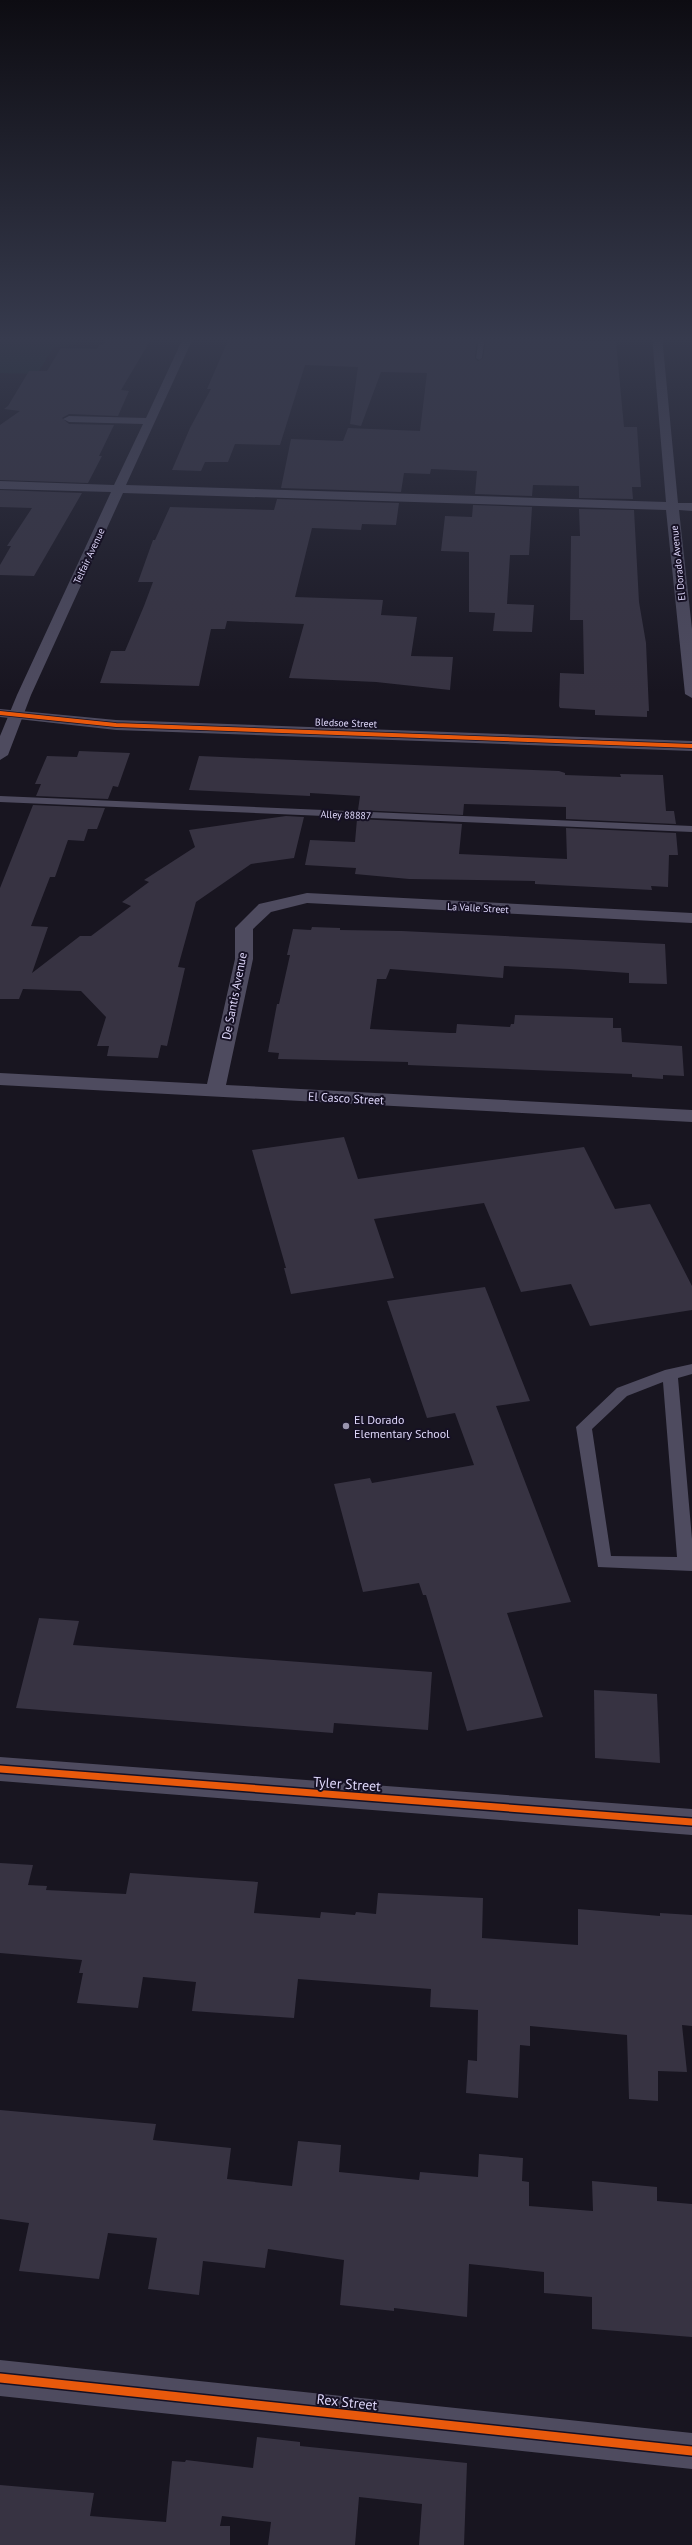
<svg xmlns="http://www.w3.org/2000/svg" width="692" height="2545" font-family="'PT Sans',sans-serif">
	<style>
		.green { fill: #15292b }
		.building { fill: #373342 }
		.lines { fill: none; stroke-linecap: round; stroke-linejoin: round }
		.service { fill: #4e4b5f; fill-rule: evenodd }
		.minor { fill: #4e4b5f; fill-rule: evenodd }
		.tertiary { fill: #4e4b5f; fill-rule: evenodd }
		.cycleway-far2-casing { stroke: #161124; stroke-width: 5.5 }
		.cycleway-far1-casing { stroke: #161124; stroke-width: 10 }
		.cycleway-casing { stroke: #161124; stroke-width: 12 }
		.cycleway-far2 { stroke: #e8590c; stroke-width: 4 }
		.cycleway-far1 { stroke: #e8590c; stroke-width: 7 }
		.cycleway { stroke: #e8590c; stroke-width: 9 }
		.poi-dot { fill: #9994ae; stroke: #161124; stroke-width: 1.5 }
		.labels { text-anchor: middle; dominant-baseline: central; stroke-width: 4; stroke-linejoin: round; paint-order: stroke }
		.far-street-label { font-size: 10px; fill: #dfd8fb; stroke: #161124 }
		.street-label { font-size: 12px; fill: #dfd8fb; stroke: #161124 }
		.poi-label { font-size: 12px; fill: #dfd8fb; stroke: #161124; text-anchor: start }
		.near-street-label { font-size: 14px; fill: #dfd8fb; stroke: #161124 }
	</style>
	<rect width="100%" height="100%" fill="#181520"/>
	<path class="green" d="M2 336H81L75 345 53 348 37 374 0 373V339Z"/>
	<g class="building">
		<path d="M109 336H153L121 390 129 391 118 416 69 414 62 418 69 424 114 425 99 456H102L88 483 0 480V425L20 411 4 409 8 406 29 371H47L61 348 97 349 99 345H103Z"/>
		<path d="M230 336 477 338 475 358 478 361 483 358 486 338 616 342 624 427H637L641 487H632L633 499 579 498V486L533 485 532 496 475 494 477 471 431 469 430 474 404 473 401 492 281 488 291 439 343 441 348 428 420 431 427 373 381 372 361 426 350 424 358 367 305 365 280 445 235 444 228 462H205L201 471 172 470 190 428 211 389H207Z"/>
		<path d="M0 490 82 493 34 576 0 575V565L11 546H7L32 508 0 507Z"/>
		<path d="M277 499 399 503 396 525 362 524 361 530 312 528 295 597 383 600 381 615 417 617 411 656 453 657 450 690 376 682 289 678 304 624 227 621 225 629H211L199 686 100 683 111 651H125L144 606 153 582H138L153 540H155L170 507 274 510Z"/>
		<path d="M473 505 532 507 529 555H510L507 604 534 605 532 632 493 631 495 613 469 612V552L441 551 445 516 472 517Z"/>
		<path d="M579 509 634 510 639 602 646 643 649 711H647V717L595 715V710L560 708 559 706 560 673 584 674 583 620H570L571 536H580Z"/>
		<path d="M79 751 130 753 118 787 113 786 108 799 36 796 41 784H35L47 756 77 757Z"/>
		<path d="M199 756 559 771 565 773V775L621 777 620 774 663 775 666 811H674L676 824 566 819V807L464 804 463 815 358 810 360 796 310 793V796L189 790Z"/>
		<path d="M33 805 105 808 97 829H88L84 841 68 840 55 877H50L31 926 48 927 32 973 80 936H91L131 906 122 902 149 882 144 880 195 847 189 830 286 816 304 817 294 858 251 864 196 902 178 967 185 968 167 1046 161 1045 158 1058 107 1056 109 1046H97L106 1017 81 991 23 989 19 999H0V888Z"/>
		<path d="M357 819 462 824 459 854 567 859 566 828 676 833 678 855H669L668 887 651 886 652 890 535 884V881L409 879 355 874 356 868 305 865 310 840 355 842Z"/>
		<path d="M312 927 340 928V930L402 931 665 944 667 984 629 983V973L570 969 504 966 503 978 390 969 386 979H377L370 1029 450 1033H456L457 1024 510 1027 511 1024H514L515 1015 613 1018V1028H621L622 1042 682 1046 684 1076 663 1075V1079L632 1077V1074L408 1065V1062L278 1059 279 1053 268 1052 277 1004H279L290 955H287L293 929 311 930Z"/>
		<path d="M344 1137 358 1179 584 1147 615 1209 650 1204 692 1286V1310L590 1326 571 1284 521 1292 484 1203 374 1219 394 1278 291 1294 284 1268H286L252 1150Z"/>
		<path d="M485 1287 530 1401 496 1406 571 1602 507 1613 543 1717 467 1731 426 1595H423L419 1583 363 1592 334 1484 370 1478 372 1483 474 1465 455 1413 427 1418 387 1301Z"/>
		<path d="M39 1618 79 1621 73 1645 432 1672 428 1730 334 1723 333 1733 16 1708Z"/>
		<path d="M594 1690 657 1694 660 1763 595 1758Z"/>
		<path d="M0 1863 33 1865 28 1885 47 1886 46 1890 126 1894 130 1873 258 1882 254 1913 320 1918 321 1912 355 1915 356 1912 376 1914 378 1893 483 1898 482 1938 578 1945V1909L660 1916V1913L692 1915V2026L682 2025 687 2072 658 2071V2101L629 2099 627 2035 530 2026V2046L520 2045 518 2098 466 2093 468 2060 477 2061 478 2010 430 2007 431 1989 298 1979 294 2018 192 2011 196 1982 143 1977 138 2008 77 2003 83 1973H79L82 1960 0 1953Z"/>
		<path d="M0 2110 156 2124 153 2140 231 2148 227 2179 292 2186 298 2141 341 2145 339 2172 419 2180 420 2172 478 2177 479 2154 523 2158 522 2181 529 2182V2206L593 2211 592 2181 657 2187V2201L692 2204V2337L592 2329V2297L544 2293V2272L469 2264 467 2317 394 2308V2311L340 2305 344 2260 268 2249 265 2268 203 2261 199 2295 148 2289 157 2238 108 2233 99 2279 19 2271 29 2223 0 2219Z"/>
		<path d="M257 2437 300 2442V2446L467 2463 464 2545H419L422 2504 359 2497 355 2545H268L271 2522 222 2516 220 2526H230V2545H0V2485L94 2493 90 2516 166 2522 172 2461 185 2462 186 2460 253 2468Z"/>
	</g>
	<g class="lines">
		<g class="service">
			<path d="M479 336H485L482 358 479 360 476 358Z"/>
			<path d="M0 796 692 826V832L0 802Z"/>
			<path d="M692 1364V1374L678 1378 692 1539V1571L598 1567 576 1427 617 1388 665 1370ZM663 1382 677 1557 611 1556 592 1429 627 1396Z"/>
		</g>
		<g class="minor">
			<path d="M184 336H194L126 485 666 502 652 336H662L678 503H692V511L679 510 692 629V698L685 694 666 510 123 493 31 695 8 755 0 760V736L17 695 111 492 0 489V481L114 485 143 424 69 422 63 419 69 416 146 418Z"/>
			<path d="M307 893 692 913V923L307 903 271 912 253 929V959L226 1085 692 1110V1122L0 1085V1073L207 1084 235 959V928L259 904Z"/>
			<path d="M0 1757 692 1809V1835L0 1781Z"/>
			<path d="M0 2360 692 2433V2469L0 2396Z"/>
		</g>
		<path class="tertiary" d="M0 709 116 720 692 741V751L116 730 0 717Z"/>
		<g class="cycleway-far2-casing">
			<path id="cycleway-far2" d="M0 713 116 725 692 746"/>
		</g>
		<g class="cycleway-far1-casing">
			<path id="cycleway-far1" d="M0 1769 692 1822"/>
		</g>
		<g class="cycleway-casing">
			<path id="cycleway" d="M0 2378 692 2451"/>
		</g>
		<use href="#cycleway-far2" class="cycleway-far2"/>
		<use href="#cycleway-far1" class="cycleway-far1"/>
		<use href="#cycleway" class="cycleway"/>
	</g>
	<linearGradient id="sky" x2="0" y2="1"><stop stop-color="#0d0c12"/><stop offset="0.49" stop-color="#373b4e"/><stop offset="1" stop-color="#373b4e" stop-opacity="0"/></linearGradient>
	<rect width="692" height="692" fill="url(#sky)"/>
	<circle class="poi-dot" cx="346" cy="1426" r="4"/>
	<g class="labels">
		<g class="far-street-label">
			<text transform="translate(89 556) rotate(-65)">Telfair Avenue</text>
			<text transform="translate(678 563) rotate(-96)">El Dorado Avenue</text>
			<text transform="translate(346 723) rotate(2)">Bledsoe Street</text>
			<text transform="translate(346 815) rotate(2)">Alley 88887</text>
			<text transform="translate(478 908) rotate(3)">La Valle Street</text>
		</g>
		<g class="street-label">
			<text transform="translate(234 996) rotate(-79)">De Santis Avenue</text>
			<text transform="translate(346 1098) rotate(3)">El Casco Street</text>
		</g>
		<g class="poi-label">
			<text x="354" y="1419">El Dorado<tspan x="354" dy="14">Elementary School</tspan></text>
		</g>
		<g class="near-street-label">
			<text transform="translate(347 1784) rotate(4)">Tyler Street</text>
			<text transform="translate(347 2402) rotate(6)">Rex Street</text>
		</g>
	</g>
</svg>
